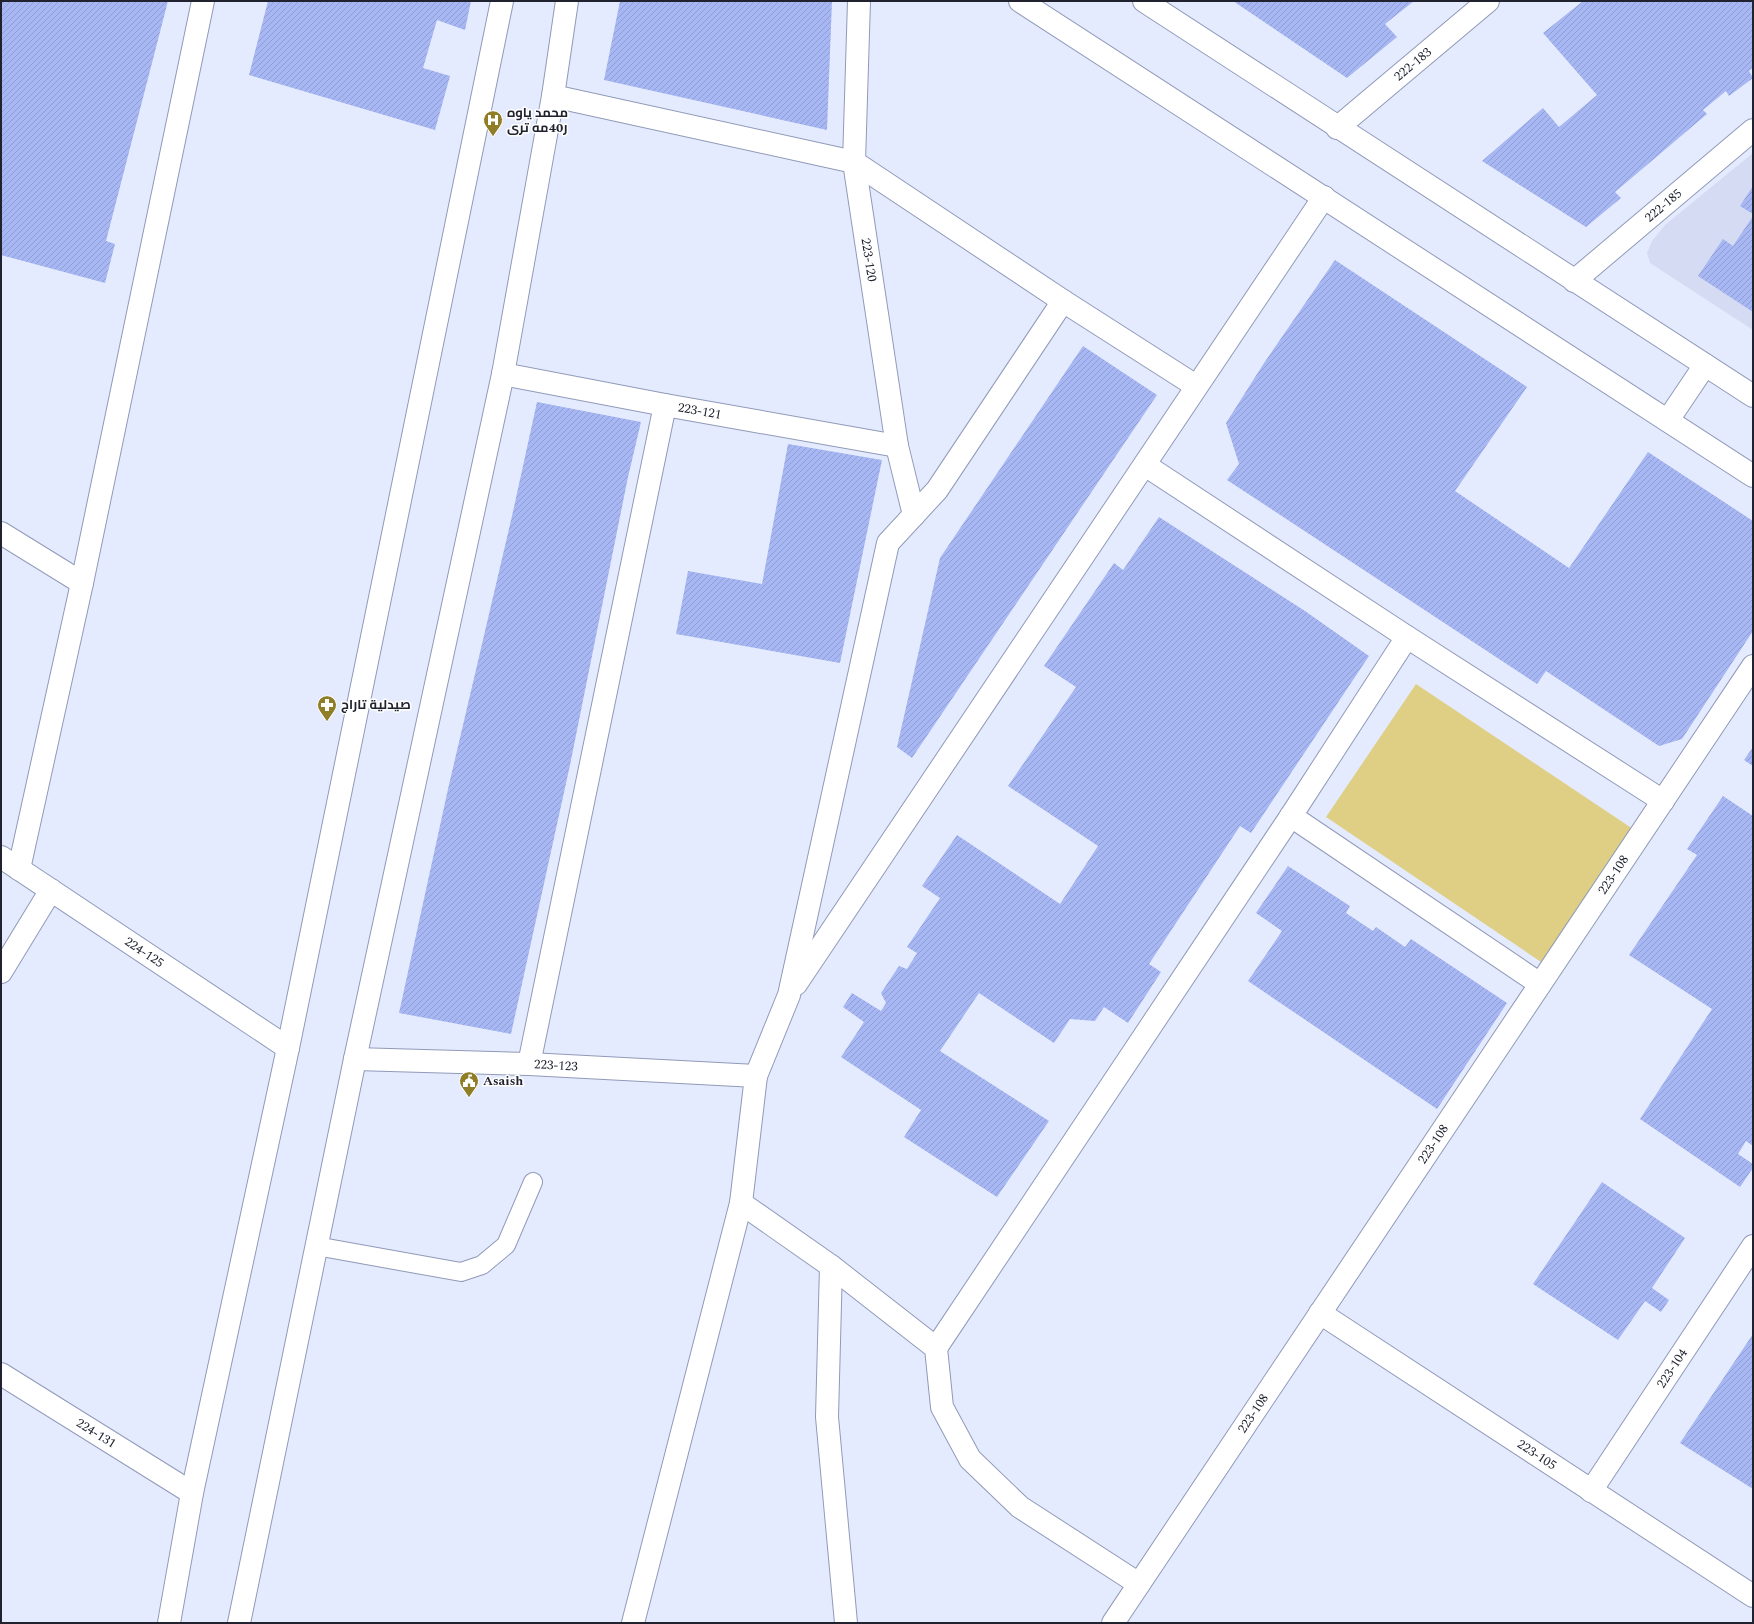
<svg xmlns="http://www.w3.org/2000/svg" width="1754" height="1624" font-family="Spectral,Cairo,serif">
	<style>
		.built { fill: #d4dbf3 }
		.park { fill: #dfcf85 }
		.building { fill: url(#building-hatch) }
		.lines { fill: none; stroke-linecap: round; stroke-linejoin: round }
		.service-casing { stroke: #909ab8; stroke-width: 20 }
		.minor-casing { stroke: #909ab8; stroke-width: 24 }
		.secondary-casing { stroke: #909ab8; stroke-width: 24 }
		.primary-casing { stroke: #909ab8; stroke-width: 24 }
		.service { stroke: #fff; stroke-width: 18 }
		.minor { stroke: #fff; stroke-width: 22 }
		.secondary { stroke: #fff; stroke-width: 22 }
		.primary { stroke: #fff; stroke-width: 22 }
		.labels { text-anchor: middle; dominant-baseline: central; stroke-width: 3; stroke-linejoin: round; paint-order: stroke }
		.street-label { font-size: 13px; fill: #20232f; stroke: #fff }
		.poi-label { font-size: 13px; font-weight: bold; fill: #20232f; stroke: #fff; text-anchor: start }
	</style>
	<defs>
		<pattern id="building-hatch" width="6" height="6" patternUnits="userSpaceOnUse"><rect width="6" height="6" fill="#a6b7f3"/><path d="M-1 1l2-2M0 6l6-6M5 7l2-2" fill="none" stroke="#8f9dd1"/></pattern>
	</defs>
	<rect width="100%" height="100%" fill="#e5ebff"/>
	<path class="built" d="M1753 153V330L1650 263 1647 253 1652 241 1665 225Z"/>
	<path class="park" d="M1416 684 1636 831 1544 964 1326 817Z"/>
	<g class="building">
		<path d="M1 1H168L106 241 115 244 105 283 1 255Z"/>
		<path d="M268 1H471L465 30 437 20 423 68 450 76 435 130 249 75Z"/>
		<path d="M620 1H832L827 130 604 80Z"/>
		<path d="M1233 1H1414L1385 24 1397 37 1347 78Z"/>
		<path d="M1583 1H1753V68L1749 71 1753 78 1729 96 1726 91 1703 110 1707 114 1615 192 1621 198 1586 227 1482 161 1543 108 1559 127 1597 95 1543 33Z"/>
		<path d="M1753 186V214L1740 206Z"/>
		<path d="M1753 216V312L1698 276 1723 239 1733 246Z"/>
		<path d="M1335 260 1527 387 1455 491 1569 568 1648 452 1753 521V631L1682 739 1659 746 1546 671 1537 684 1227 480 1239 464 1226 423 1264 363Z"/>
		<path d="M1083 346 1157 395 912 758 897 747 940 558Z"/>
		<path d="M537 402 641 422 628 477 570 765 511 1034 399 1013 448 789 512 516Z"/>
		<path d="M788 444 882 460 840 663 676 634 688 571 762 584Z"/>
		<path d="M1159 517 1305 611 1369 656 1251 833 1240 826 1149 964 1161 972 1128 1023 1104 1007 1095 1021 1070 1019 1054 1043 979 993 940 1051 1049 1121 997 1197 904 1137 921 1110 841 1057 864 1022 843 1007 852 993 881 1011 886 1003 881 993 899 966 907 969 917 953 907 947 940 898 922 886 957 835 1060 904 1098 846 1008 786 1076 687 1044 666 1114 563 1123 570Z"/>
		<path d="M1753 747V766L1744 760Z"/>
		<path d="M1723 796 1753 816V1146L1746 1141 1738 1154 1753 1164V1168L1740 1187 1640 1119 1712 1009 1629 955 1697 855 1687 849Z"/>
		<path d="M1288 866 1350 906 1346 913 1373 931 1376 927 1405 947 1411 939 1507 1003 1437 1109 1248 981 1282 931 1256 913Z"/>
		<path d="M1602 1182 1685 1238 1652 1288 1669 1300 1661 1312 1645 1301 1618 1340 1533 1284Z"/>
		<path d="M1753 1334V1489L1680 1443Z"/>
	</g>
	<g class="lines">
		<g class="service-casing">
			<path id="service" d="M316 1246 461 1272 482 1265 506 1245 533 1182"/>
		</g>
		<g class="minor-casing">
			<g id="minor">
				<path id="s1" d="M859 1 854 162 897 446 914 515"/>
				<path d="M553 96 854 162 1063 301 1196 386"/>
				<path id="s2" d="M1337 128 1488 1"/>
				<path id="s3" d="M1574 281 1753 130"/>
				<path id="s4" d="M503 374 665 405 897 446"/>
				<path d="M1145 465 1407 637 1663 801"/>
				<path d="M1 533 82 583"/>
				<path d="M1291 816 1540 984"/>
				<path id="s5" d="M1 857 288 1048"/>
				<path d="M19 869 82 583 203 1"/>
				<path d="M1 972 51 890"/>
				<path d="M796 984 1324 197"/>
				<path id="s6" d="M355 1059 529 1064 756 1076"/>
				<path d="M529 1064 665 405"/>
				<path d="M741 1203 831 1266 936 1348 942 1407 970 1459 1020 1507 1139 1584"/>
				<path d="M831 1266 827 1417 846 1623"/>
				<path id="s7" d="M1320 1313 1753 1596"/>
				<path d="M936 1348 1291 816 1407 637"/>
				<path id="s8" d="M1 1374 192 1493"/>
				<path id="s9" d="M1591 1491 1753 1246"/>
				<path d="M633 1623 741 1203 756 1076 789 995 888 543 937 490 1063 301"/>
				<path id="s10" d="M1113 1623 1753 666"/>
			</g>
		</g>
		<g class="secondary-casing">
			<g id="secondary">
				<path d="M169 1623 192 1493 288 1048 502 1"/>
				<path d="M239 1623 355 1059 503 374 553 96 567 1"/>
			</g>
		</g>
		<g class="primary-casing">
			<g id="primary">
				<path d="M1020 1 1753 476"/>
				<path d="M1144 1 1753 396"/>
				<path d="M1668 420 1705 365"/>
			</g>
		</g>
		<use href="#service" class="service"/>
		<use href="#minor" class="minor"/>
		<use href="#secondary" class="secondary"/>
		<use href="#primary" class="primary"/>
	</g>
	<defs>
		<g id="hospital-pin" transform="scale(1)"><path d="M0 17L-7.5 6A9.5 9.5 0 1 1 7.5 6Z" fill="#8f7e25" stroke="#fff"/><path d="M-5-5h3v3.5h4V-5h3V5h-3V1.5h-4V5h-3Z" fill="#fff"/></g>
		<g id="pharmacy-pin" transform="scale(1)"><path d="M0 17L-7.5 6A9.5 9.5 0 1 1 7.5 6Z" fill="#8f7e25" stroke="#fff"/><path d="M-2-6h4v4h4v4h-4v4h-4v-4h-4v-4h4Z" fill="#fff"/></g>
		<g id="civic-pin" transform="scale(1)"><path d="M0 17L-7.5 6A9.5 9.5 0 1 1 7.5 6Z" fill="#8f7e25" stroke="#fff"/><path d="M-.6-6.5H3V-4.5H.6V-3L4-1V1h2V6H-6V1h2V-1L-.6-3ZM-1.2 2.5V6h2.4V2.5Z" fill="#fff"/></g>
	</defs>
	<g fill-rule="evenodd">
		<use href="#hospital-pin" x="493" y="120"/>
		<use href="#pharmacy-pin" x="327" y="705"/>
		<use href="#civic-pin" x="469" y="1081"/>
	</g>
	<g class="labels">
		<g class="street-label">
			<text stroke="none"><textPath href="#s2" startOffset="99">222-183</textPath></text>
			<text stroke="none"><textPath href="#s3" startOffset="117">222-185</textPath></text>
			<text stroke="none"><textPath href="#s1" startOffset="260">223-120</textPath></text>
			<text stroke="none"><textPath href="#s4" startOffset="200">223-121</textPath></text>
			<text stroke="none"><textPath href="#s10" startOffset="900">223-108</textPath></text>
			<text stroke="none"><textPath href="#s5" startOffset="172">224-125</textPath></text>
			<text stroke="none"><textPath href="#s6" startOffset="201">223-123</textPath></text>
			<text stroke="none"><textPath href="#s10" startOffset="576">223-108</textPath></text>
			<text stroke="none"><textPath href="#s9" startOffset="147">223-104</textPath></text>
			<text stroke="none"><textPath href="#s10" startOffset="252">223-108</textPath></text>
			<text stroke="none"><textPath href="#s8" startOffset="112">224-131</textPath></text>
			<text stroke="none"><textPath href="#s7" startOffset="259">223-105</textPath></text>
		</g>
		<g class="poi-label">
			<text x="507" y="113">محمد ياوه<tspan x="507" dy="15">ر40مه ترى</tspan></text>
			<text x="341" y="705">صيدلية تاراج</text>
			<text x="483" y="1081">Asaish</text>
		</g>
	</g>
	<rect width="1754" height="1624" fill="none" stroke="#20232f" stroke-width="4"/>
</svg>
